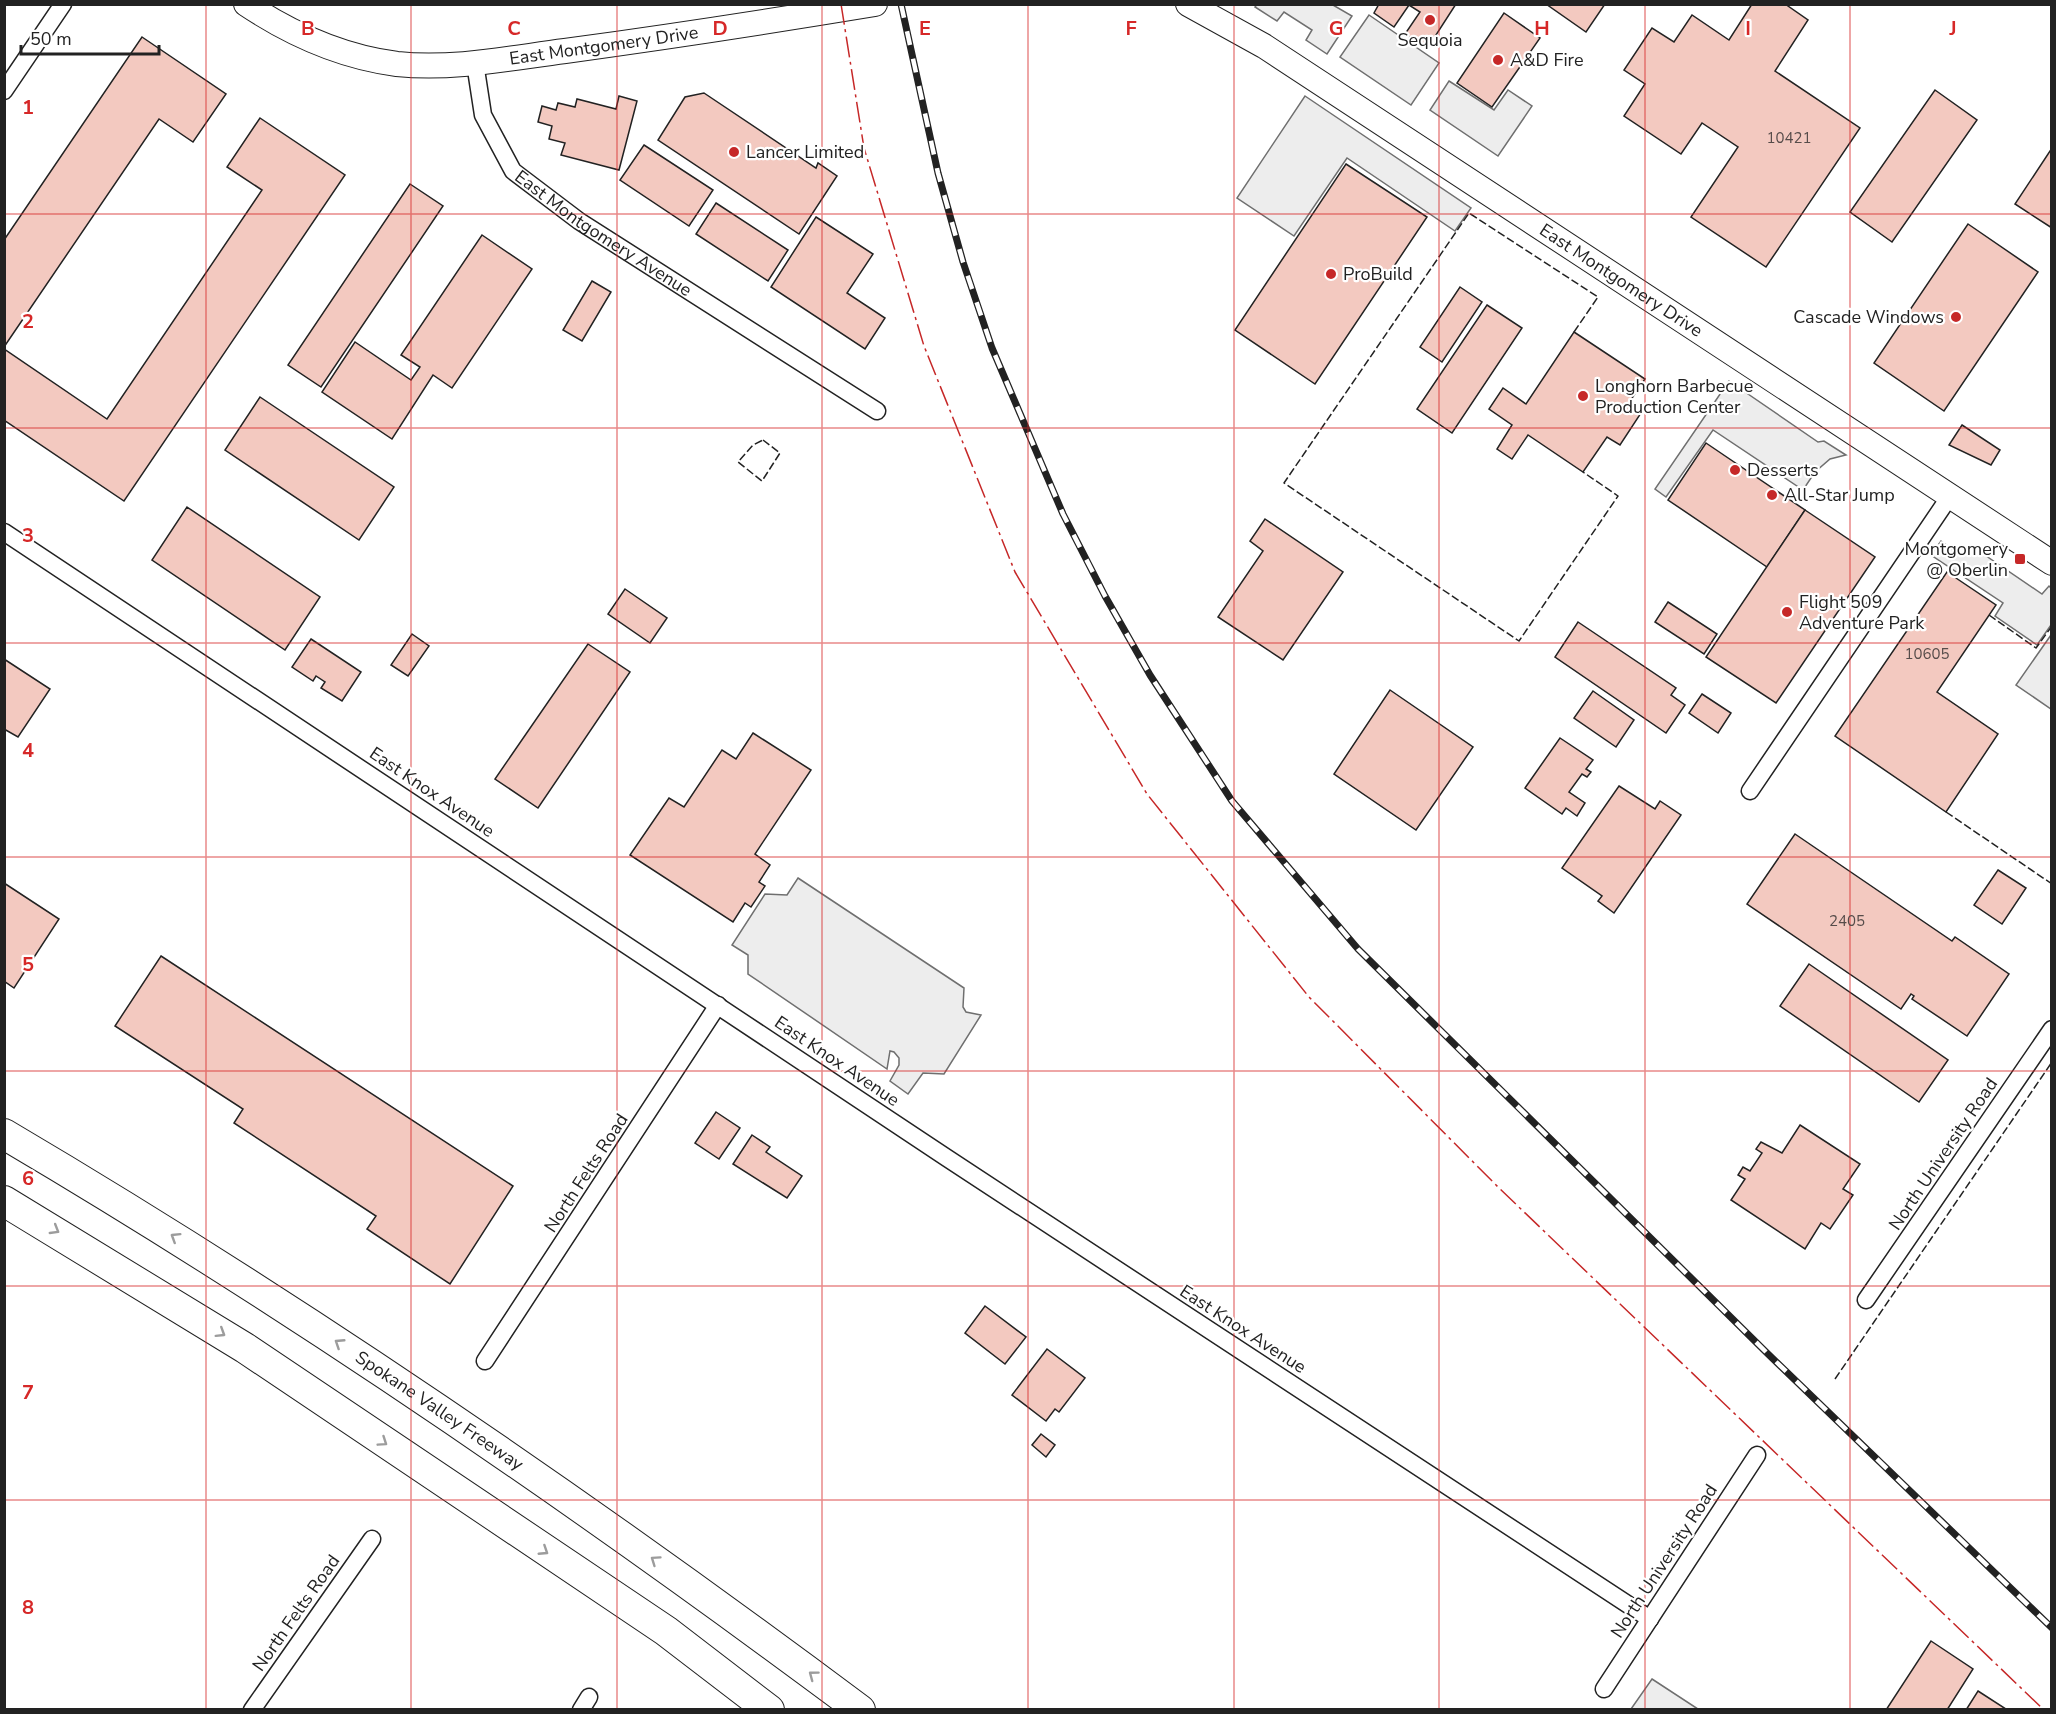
<svg xmlns="http://www.w3.org/2000/svg" width="2056" height="1714" font-family="'Nunito Sans',sans-serif">
	<style>
		.parking { fill: #ededed; stroke: #6f6f6f; stroke-width: 1.5 }
		.building { fill: #f3c9c0; stroke: #222; stroke-width: 1.5 }
		.lines { fill: none; stroke-linecap: round; stroke-linejoin: round }
		.minor-casing { stroke: #222; stroke-width: 19 }
		.secondary-casing { stroke: #222; stroke-width: 26 }
		.motorway-casing { stroke: #222; stroke-width: 32 }
		.minor { stroke: #fff; stroke-width: 16 }
		.secondary { stroke: #fff; stroke-width: 24 }
		.motorway { stroke: #fff; stroke-width: 30 }
		.rail-casing { stroke: #222; stroke-width: 7 }
		.rail { stroke: #fff; stroke-width: 4.5; stroke-dasharray: 14; stroke-linecap: butt }
		.fence { stroke: #222; stroke-width: 1.5; stroke-dasharray: 8 3; stroke-linecap: butt }
		.power { stroke: #c62828; stroke-width: 1.5; stroke-dasharray: 21 4.5 3 4.5; stroke-linecap: butt }
		.oneway { stroke: #9c9c9c }
		.grid { fill: none; stroke: #d62828; stroke-width: 1.5; stroke-opacity: 0.55 }
		.poi-dot { fill: #c62828; stroke: #fff; stroke-width: 2 }
		.labels { text-anchor: middle; dominant-baseline: central; stroke-width: 4.5; stroke-linejoin: round; paint-order: stroke }
		.number-label { font-size: 15px; fill: #564c4a }
		.poi-label { font-size: 18px; fill: #222; stroke: #fff; text-anchor: start }
		.street-label { font-size: 18px; fill: #222; stroke: #fff }
		.grid-label { font-size: 20px; text-anchor: middle; font-weight: bold; fill: #d62828; stroke: #fff; stroke-width: 4.5; stroke-linejoin: round; paint-order: stroke }
	</style>
	<rect width="100%" height="100%" fill="#fff"/>
	<g class="parking">
		<path d="M1257 4 1333 5 1352 16 1327 54 1306 40 1312 30 1284 12 1277 21 1255 7Z"/>
		<path d="M1369 15 1439 63 1411 105 1340 57Z"/>
		<path d="M1449 81 1494 110 1508 90 1532 106 1498 156 1430 110Z"/>
		<path d="M1305 96 1471 208 1455 231 1347 158 1294 236 1237 198Z"/>
		<path d="M1729 381 1818 442 1824 441 1846 455 1830 459 1815 472 1803 490 1713 430 1666 497 1655 489Z"/>
		<path d="M1941 541 1962 556 1970 545 2042 594 2049 586 2051 588V625L2037 645 1995 616 2003 603 1931 555Z"/>
		<path d="M2051 635V709L2016 685Z"/>
		<path d="M798 878 964 988 963 1007 966 1012 981 1015 944 1074 923 1073 908 1094 890 1081 899 1065V1058L894 1052 890 1051 887 1069 748 974V955L732 945 765 894 787 895Z"/>
		<path d="M1652 1679 1698 1709H1631Z"/>
	</g>
	<g class="building">
		<path d="M1379 4H1456L1427 49 1405 34 1420 12 1409 5 1394 27 1374 13Z"/>
		<path d="M1546 4H1605L1586 32Z"/>
		<path d="M1752 4H1785L1808 20 1775 71 1860 128 1766 267 1691 217 1738 147 1702 123 1681 154 1624 116 1645 84 1624 70 1652 28 1674 42 1692 15 1729 40Z"/>
		<path d="M1504 13 1540 38 1492 107 1457 83Z"/>
		<path d="M142 37 226 94 193 142 159 119 4 347V240Z"/>
		<path d="M1935 90 1977 120 1892 242 1850 212Z"/>
		<path d="M704 93 816 168 818 163 837 176 799 234 658 140 685 97Z"/>
		<path d="M619 96 637 101 619 170 561 155 565 143 549 139 552 126 538 122 542 106 556 110 558 103 575 107 577 99 616 109Z"/>
		<path d="M260 118 345 175 124 501 4 420V349L107 419 262 190 227 167Z"/>
		<path d="M644 145 713 190 689 226 620 180Z"/>
		<path d="M2052 148V228L2015 204Z"/>
		<path d="M1346 164 1427 217 1315 384 1235 330Z"/>
		<path d="M410 184 443 206 321 387 288 365Z"/>
		<path d="M716 203 788 250 768 281 696 234Z"/>
		<path d="M816 217 873 254 847 293 885 318 865 349 771 287Z"/>
		<path d="M1968 224 2038 272 1944 411 1874 363Z"/>
		<path d="M482 235 532 269 452 388 433 375 392 439 322 392 355 342 411 380 420 367 401 355Z"/>
		<path d="M592 281 611 292 582 341 563 330Z"/>
		<path d="M1460 287 1482 302 1442 362 1420 347Z"/>
		<path d="M1487 305 1522 328 1452 433 1417 409Z"/>
		<path d="M1574 332 1645 379 1628 404 1641 413 1620 445 1607 437 1583 472 1528 435 1512 459 1497 449 1512 425 1489 409 1503 388 1526 404Z"/>
		<path d="M260 397 394 487 359 540 225 450Z"/>
		<path d="M1962 425 2000 450 1991 465 1949 445Z"/>
		<path d="M1706 443 1805 510 1767 567 1668 500Z"/>
		<path d="M187 507 320 597 285 650 152 560Z"/>
		<path d="M1805 510 1875 557 1776 703 1706 657Z"/>
		<path d="M1265 519 1343 572 1283 660 1218 617 1263 551 1250 541Z"/>
		<path d="M1947 572 1996 605 1937 692 1998 734 1946 812 1835 736Z"/>
		<path d="M625 589 667 618 650 643 608 614Z"/>
		<path d="M1668 602 1717 634 1704 654 1655 622Z"/>
		<path d="M1578 622 1676 688 1671 695 1685 705 1666 733 1555 657Z"/>
		<path d="M412 634 429 646 408 676 391 665Z"/>
		<path d="M311 639 361 672 342 701 321 688 325 682 316 676 313 681 292 667Z"/>
		<path d="M588 644 630 672 538 808 495 779Z"/>
		<path d="M4 659 50 689 18 737 4 729Z"/>
		<path d="M1390 690 1473 747 1416 830 1334 774Z"/>
		<path d="M1593 691 1634 720 1616 747 1574 718Z"/>
		<path d="M1702 694 1731 713 1718 733 1689 713Z"/>
		<path d="M753 733 811 770 755 854 770 865 759 882 765 886 751 907 745 903 733 922 630 855 669 798 684 807 722 750 736 759Z"/>
		<path d="M1560 738 1593 760 1586 769 1591 772 1587 777 1582 774 1569 792 1585 803 1577 816 1566 808 1562 814 1525 788Z"/>
		<path d="M1619 786 1655 809 1660 801 1681 815 1614 913 1598 901 1602 896 1562 868Z"/>
		<path d="M1795 834 1952 941 1955 937 2009 974 1967 1036 1912 999 1914 996 1911 994 1901 1009 1747 904Z"/>
		<path d="M1998 870 2026 888 2002 924 1974 905Z"/>
		<path d="M4 883 59 919 14 988 4 981Z"/>
		<path d="M161 956 513 1186 450 1284 367 1229 376 1216 234 1123 243 1109 115 1026Z"/>
		<path d="M1809 964 1948 1060 1919 1102 1780 1006Z"/>
		<path d="M716 1112 740 1128 719 1159 695 1143Z"/>
		<path d="M1800 1125 1860 1164 1843 1189 1853 1195 1830 1229 1821 1223 1805 1249 1731 1200 1745 1179 1738 1175 1743 1167 1750 1171 1762 1153 1756 1149 1761 1142 1782 1153Z"/>
		<path d="M752 1135 770 1147 766 1152 802 1176 787 1198 733 1164Z"/>
		<path d="M985 1306 1026 1337 1005 1364 965 1333Z"/>
		<path d="M1047 1349 1085 1378 1059 1412 1055 1409 1046 1421 1012 1395Z"/>
		<path d="M1041 1434 1055 1445 1046 1457 1032 1445Z"/>
		<path d="M1931 1641 1973 1669 1947 1710H1886Z"/>
		<path d="M1978 1691 2006 1709 1966 1710Z"/>
	</g>
	<g class="lines">
		<g class="minor-casing">
			<g id="minor">
				<path id="s1" d="M475 63 483 115 513 171 579 221 877 411"/>
				<path d="M4 91 63 4"/>
				<path d="M4 532 947 1158 1650 1619"/>
				<path d="M1750 791 1950 496"/>
				<path d="M1866 1300 2052 1029"/>
				<path d="M485 1361 718 1005"/>
				<path d="M1604 1689 1757 1455"/>
				<path d="M252 1710 372 1539"/>
				<path d="M581 1710 589 1697"/>
			</g>
		</g>
		<g class="secondary-casing">
			<g id="secondary">
				<path id="s2" d="M246 4C291 34 343 57 397 64 453 70 510 58 565 51 668 37 772 21 875 4"/>
				<path id="s3" d="M1188 4 1264 46 2052 563"/>
			</g>
		</g>
		<g class="motorway-casing">
			<g id="motorway">
				<path id="s4" d="M4 1134C301 1309 584 1504 860 1710"/>
				<path d="M4 1201 245 1348 666 1631 769 1710"/>
			</g>
		</g>
		<use href="#minor" class="minor"/>
		<use href="#secondary" class="secondary"/>
		<use href="#motorway" class="motorway"/>
		<g class="rail-casing">
			<path id="rail" d="M901 4 938 173 963 262 992 348 1063 514 1105 596 1150 675 1232 801 1358 949 1767 1353 2052 1628"/>
		</g>
		<use href="#rail" class="rail"/>
		<g class="fence">
			<path d="M1574 332 1598 297 1469 213 1284 483 1519 641 1618 496 1583 472"/>
			<path d="M763 440 780 453 762 481 738 462 753 445Z"/>
			<path d="M1989 615 2036 648 2052 626"/>
			<path d="M1946 812 2052 884"/>
			<path d="M1835 1379 2052 1062"/>
		</g>
		<path class="power" d="M841 4 864 148 924 346 1015 572 1147 794 1309 997 1499 1188 2044 1710"/>
	</g>
	<defs><path id="oneway-chevron" d="M-2-3.5L2.5 0L-2 3.5" fill="none" stroke-width="1.6" stroke-linecap="round" stroke-linejoin="round" transform="scale(1.5)"/></defs>
	<g class="oneway">
		<use href="#oneway-chevron" transform="translate(55 1230) rotate(31)"/>
		<use href="#oneway-chevron" transform="translate(175 1237) rotate(-148)"/>
		<use href="#oneway-chevron" transform="translate(221 1333) rotate(32)"/>
		<use href="#oneway-chevron" transform="translate(339 1343) rotate(-147)"/>
		<use href="#oneway-chevron" transform="translate(383 1442) rotate(34)"/>
		<use href="#oneway-chevron" transform="translate(544 1551) rotate(33)"/>
		<use href="#oneway-chevron" transform="translate(655 1560) rotate(-145)"/>
		<use href="#oneway-chevron" transform="translate(813 1675) rotate(-143)"/>
	</g>
	<path class="grid" d="M206 4V1710M411 4V1710M617 4V1710M822 4V1710M1028 4V1710M1234 4V1710M1439 4V1710M1645 4V1710M1850 4V1710M4 214H2052M4 428H2052M4 643H2052M4 857H2052M4 1071H2052M4 1286H2052M4 1500H2052"/>
	<g class="poi-dot">
		<circle cx="1430" cy="20" r="6"/>
		<circle cx="1498" cy="60" r="6"/>
		<circle cx="734" cy="152" r="6"/>
		<circle cx="1331" cy="274" r="6"/>
		<circle cx="1956" cy="317" r="6"/>
		<circle cx="1583" cy="396" r="6"/>
		<circle cx="1735" cy="470" r="6"/>
		<circle cx="1772" cy="495" r="6"/>
		<rect x="2014" y="553" width="12" height="12" rx="3"/>
		<circle cx="1787" cy="612" r="6"/>
	</g>
	<g class="labels">
		<g class="number-label">
			<text x="1789" y="138">10421</text>
			<text x="1927" y="654">10605</text>
			<text x="1847" y="921">2405</text>
		</g>
		<g class="poi-label">
			<text x="1430" y="40" text-anchor="middle">Sequoia</text>
			<text x="1510" y="60">A&amp;D Fire</text>
			<text x="746" y="152">Lancer Limited</text>
			<text x="1343" y="274">ProBuild</text>
			<text x="1944" y="317" text-anchor="end">Cascade Windows</text>
			<text x="1595" y="386">Longhorn Barbecue<tspan x="1595" dy="21">Production Center</tspan></text>
			<text x="1747" y="470">Desserts</text>
			<text x="1784" y="495">All-Star Jump</text>
			<text x="2008" y="549" text-anchor="end">Montgomery<tspan x="2008" dy="21">@ Oberlin</tspan></text>
			<text x="1799" y="602">Flight 509<tspan x="1799" dy="21">Adventure Park</tspan></text>
		</g>
		<g class="street-label">
			<text stroke="none"><textPath href="#s2" startOffset="372">East Montgomery Drive</textPath></text>
			<text stroke="none"><textPath href="#s1" startOffset="226">East Montgomery Avenue</textPath></text>
			<text stroke="none"><textPath href="#s3" startOffset="514">East Montgomery Drive</textPath></text>
			<text transform="translate(432 792) rotate(34)">East Knox Avenue</text>
			<text transform="translate(837 1061) rotate(34)">East Knox Avenue</text>
			<text transform="translate(1943 1154) rotate(-56)">North University Road</text>
			<text transform="translate(586 1173) rotate(-57)">North Felts Road</text>
			<text transform="translate(1243 1329) rotate(33)">East Knox Avenue</text>
			<text stroke="none"><textPath href="#s4" startOffset="516">Spokane Valley Freeway</textPath></text>
			<text transform="translate(1664 1561) rotate(-57)">North University Road</text>
			<text transform="translate(296 1613) rotate(-55)">North Felts Road</text>
		</g>
	</g>
	<g class="grid-label">
		<text x="308" y="35">B</text>
		<text x="514" y="35">C</text>
		<text x="720" y="35">D</text>
		<text x="925" y="35">E</text>
		<text x="1131" y="35">F</text>
		<text x="1336" y="35">G</text>
		<text x="1542" y="35">H</text>
		<text x="1748" y="35">I</text>
		<text x="1953" y="35">J</text>
		<text x="28" y="114">1</text>
		<text x="28" y="328">2</text>
		<text x="28" y="542">3</text>
		<text x="28" y="757">4</text>
		<text x="28" y="971">5</text>
		<text x="28" y="1185">6</text>
		<text x="28" y="1399">7</text>
		<text x="28" y="1614">8</text>
	</g>
	<rect width="2056" height="1714" fill="none" stroke="#222222" stroke-width="12"/>
	<path d="M21 45v9h138v-9" fill="none" stroke="#222222" stroke-width="3"/>
	<text x="30" y="45" font-size="18" fill="#222222" stroke="#ffffff" stroke-width="4.5" paint-order="stroke">50 m</text>
</svg>
